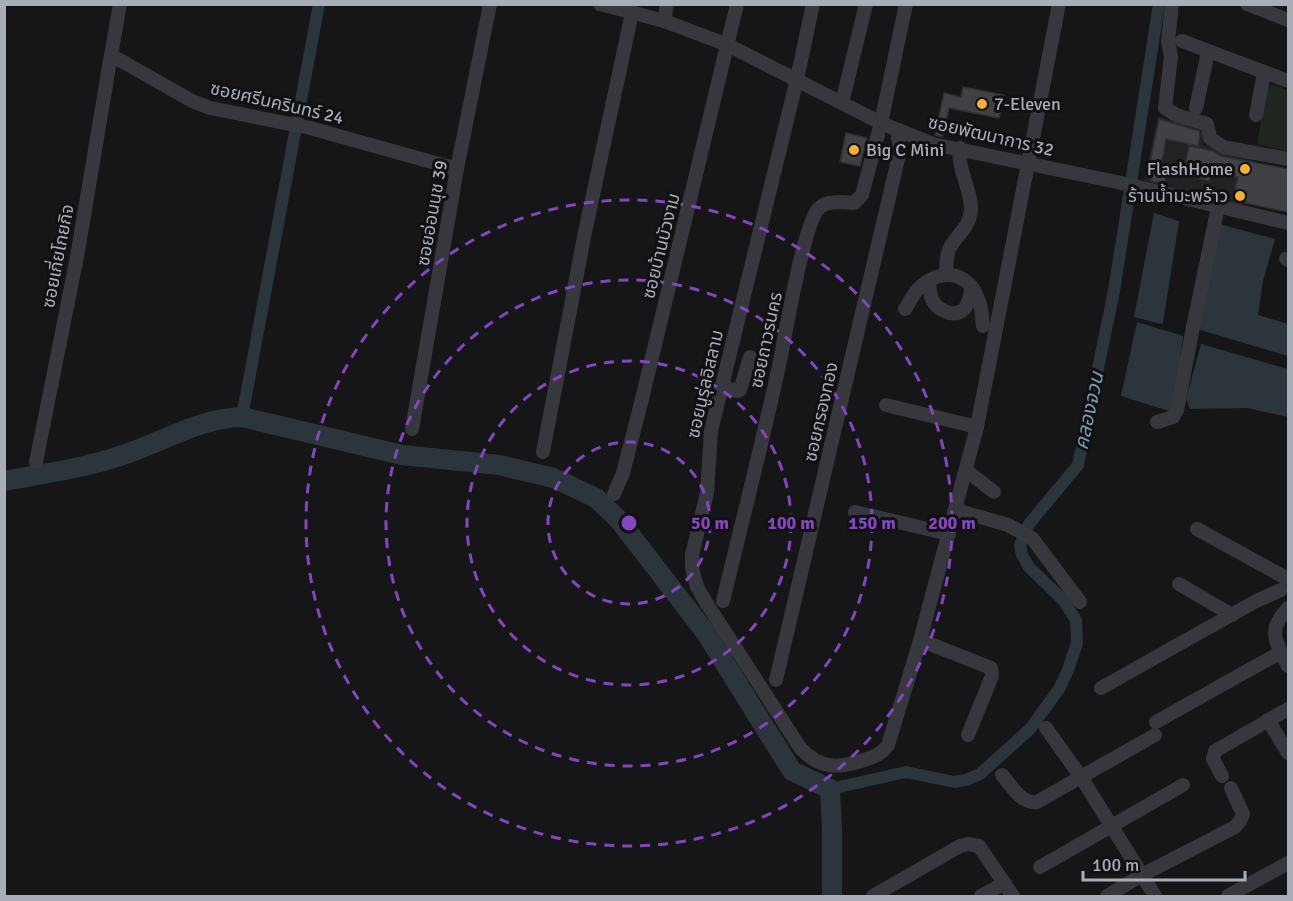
<svg xmlns="http://www.w3.org/2000/svg" width="1293" height="901" font-family="Signika,'Noto Sans Thai',sans-serif">
	<style>
		.built { fill: #222225 }
		.green { fill: #1e261f }
		.water { fill: #2c353c }
		.lines { fill: none; stroke-linecap: round; stroke-linejoin: round }
		.canal { stroke: #2c353c; stroke-width: 12 }
		.river { stroke: #2c353c; stroke-width: 20 }
		.building { fill: #404145; stroke: #303034; stroke-width: 1.5 }
		.minor { stroke: #37383d; stroke-width: 14 }
		.ring { fill: none; stroke: #8446be; stroke-width: 3; stroke-dasharray: 10 8 }
		.poi-dot { fill: #f2b134; stroke: #111113; stroke-width: 2 }
		.labels { text-anchor: middle; dominant-baseline: central; stroke-width: 6; stroke-linejoin: round; paint-order: stroke }
		.street-label { font-size: 18px; fill: #a8adb8; stroke: #111113 }
		.poi-label { font-size: 18px; fill: #a8adb8; stroke: #111113; text-anchor: start }
		.water-label { font-size: 20px; font-style: italic; fill: #7f9bb3; stroke: #111113 }
		.centre { fill: #8446be; stroke: #111113; stroke-width: 3 }
		.ring-label { font-size: 18px; text-anchor: middle; font-weight: bold; fill: #8446be; stroke: #111113; stroke-width: 6; stroke-linejoin: round; paint-order: stroke }
	</style>
	<rect width="100%" height="100%" fill="#161618"/>
	<path class="built" d="M1158 117 1207 128 1203 145 1254 157 1243 207 1143 184Z"/>
	<path class="green" d="M1274 85 1288 90V151L1257 144 1266 92 1269 87Z"/>
	<g class="water">
		<path d="M1154 213 1179 221 1163 323 1161 324 1134 317Z"/>
		<path d="M1219 224 1275 239 1263 281 1258 315 1288 324V356L1197 329Z"/>
		<path d="M1137 322 1183 336 1173 409 1169 411 1121 396Z"/>
		<path d="M1201 344 1288 369V417L1247 408 1190 409 1186 399Z"/>
	</g>
	<g class="lines">
		<g class="canal">
			<path d="M242 417 319 4"/>
			<path d="M830 789 906 772 954 782 966 780 980 774 1030 729 1059 689 1068 670 1077 643 1076 620 1063 600 1029 567 1022 555 1020 545 1029 524 1078 465 1114 291 1159 4"/>
		</g>
		<path class="river" d="M4 481C44 474 85 468 123 455 162 442 200 418 242 417L402 455 499 465 554 478 596 498 619 520 706 633 792 771 830 789 832 831V896"/>
	</g>
	<g class="building">
		<path d="M963 87 1004 95 999 118 949 108 942 137 935 135 944 93 961 97Z"/>
		<path d="M1159 119 1199 131 1200 134 1198 146 1166 139 1159 175 1166 177 1164 184 1151 181 1153 174 1148 173Z"/>
		<path d="M846 133 867 138 860 166 840 162Z"/>
		<path d="M1189 146 1213 151 1221 156 1288 169V212L1245 203 1247 192 1235 189 1238 177 1211 171 1209 181 1183 174Z"/>
	</g>
	<g class="lines">
		<g class="minor">
			<path d="M120 4 111 55 192 101 210 108 310 128 457 169"/>
			<path d="M600 4 664 21 728 45 881 123 933 144 1117 182 1288 223"/>
			<path d="M813 4 797 79 711 431 707 493 692 555V568L697 587 707 604 801 749C820 768 836 769 861 761 873 757 881 755 888 745L919 644 977 427 1059 4"/>
			<path d="M1172 4 1168 41 1171 57 1165 108 1176 115 1207 124 1210 138 1223 147 1288 159"/>
			<path d="M1247 4 1288 20"/>
			<path d="M664 21 667 4"/>
			<path d="M1182 41 1288 81"/>
			<path d="M842 103 866 4"/>
			<path d="M1196 108 1208 52"/>
			<path d="M1256 115 1264 73"/>
			<path d="M1286 259 1288 260"/>
			<path d="M947 274C942 236 969 238 971 209 971 188 957 169 960 148"/>
			<path d="M929 282C930 288 929 295 933 301 938 310 953 318 963 310 969 305 970 295 972 287"/>
			<path d="M905 309C909 303 913 295 918 289 938 268 968 270 978 299 982 307 982 317 983 326"/>
			<path d="M722 387 737 391 740 390 750 357"/>
			<path d="M886 405 977 427"/>
			<path d="M1157 422 1173 417 1177 410 1193 327 1218 207"/>
			<path d="M412 429 457 169 490 4"/>
			<path d="M543 452 585 232 632 13"/>
			<path d="M36 462 77 257 111 55"/>
			<path d="M967 471 994 492"/>
			<path d="M614 494 623 473 641 403 737 4"/>
			<path d="M956 510 1008 525 1032 538 1080 602"/>
			<path d="M855 512 949 534"/>
			<path d="M1197 529 1286 578"/>
			<path d="M1179 584 1232 615"/>
			<path d="M723 601C742 522 762 444 779 366 785 338 803 224 819 208 826 200 844 202 854 203L862 195 881 123 906 4"/>
			<path d="M1288 608C1267 630 1275 641 1288 666"/>
			<path d="M920 640 991 668 992 676 968 735"/>
			<path d="M776 680 900 151 898 138 899 130"/>
			<path d="M1101 688 1256 601 1281 590"/>
			<path d="M1268 720 1288 753"/>
			<path d="M1156 722 1281 652"/>
			<path d="M1046 728 1081 777 1155 896"/>
			<path d="M1002 775C1012 786 1021 804 1037 802L1155 735"/>
			<path d="M1222 776 1213 759 1215 751 1288 709"/>
			<path d="M1040 867 1183 785"/>
			<path d="M873 896 960 846 968 844 979 846 1013 896"/>
			<path d="M981 896 1005 883"/>
			<path d="M1107 896 1142 875 1235 827 1240 821 1243 814 1231 788"/>
			<path d="M1228 896 1288 863"/>
		</g>
	</g>
	<g class="ring">
		<circle cx="629" cy="523" r="81"/>
		<circle cx="629" cy="523" r="162"/>
		<circle cx="629" cy="523" r="243"/>
		<circle cx="629" cy="523" r="323"/>
	</g>
	<g class="poi-dot">
		<circle cx="982" cy="104" r="6"/>
		<circle cx="854" cy="150" r="6"/>
		<circle cx="1245" cy="169" r="6"/>
		<circle cx="1240" cy="196" r="6"/>
	</g>
	<g class="labels">
		<g class="street-label">
			<text transform="translate(277 103) rotate(13)">ซอยศรีนครินทร์ 24</text>
			<text transform="translate(991 136) rotate(13)">ซอยพัฒนาการ 32</text>
			<text transform="translate(432 213) rotate(-80)">ซอยอ่อนนุช 39</text>
			<text transform="translate(661 246) rotate(-76)">ซอยบ้านบัวงาม</text>
			<text transform="translate(58 256) rotate(-79)">ซอยเกี่ยโกยกิจ</text>
			<text transform="translate(766 340) rotate(-78)">ซอยถาวรนคร</text>
			<text transform="translate(705 384) rotate(-77)">ซอยนูรุ่ลอิสลาม</text>
			<text transform="translate(821 412) rotate(-77)">ซอยกรองทอง</text>
		</g>
		<g class="poi-label">
			<text x="994" y="104">7-Eleven</text>
			<text x="866" y="150">Big C Mini</text>
			<text x="1233" y="169" text-anchor="end">FlashHome</text>
			<text x="1228" y="196" text-anchor="end">ร้านน้ำมะพร้าว</text>
		</g>
		<g class="water-label">
			<text transform="translate(1089 411) rotate(-78)">คลองจวน</text>
		</g>
	</g>
	<circle cx="629" cy="523" r="9" class="centre"/>
	<g class="ring-label">
		<text x="710" y="529">50 m</text>
		<text x="791" y="529">100 m</text>
		<text x="872" y="529">150 m</text>
		<text x="952" y="529">200 m</text>
	</g>
	<rect width="1293" height="901" fill="none" stroke="#a8adb8" stroke-width="12"/>
	<path d="M1083 871v9h162v-9" fill="none" stroke="#a8adb8" stroke-width="3"/>
	<text x="1092" y="871" font-size="18" fill="#a8adb8" stroke="#111113" stroke-width="4.5" paint-order="stroke">100 m</text>
</svg>
